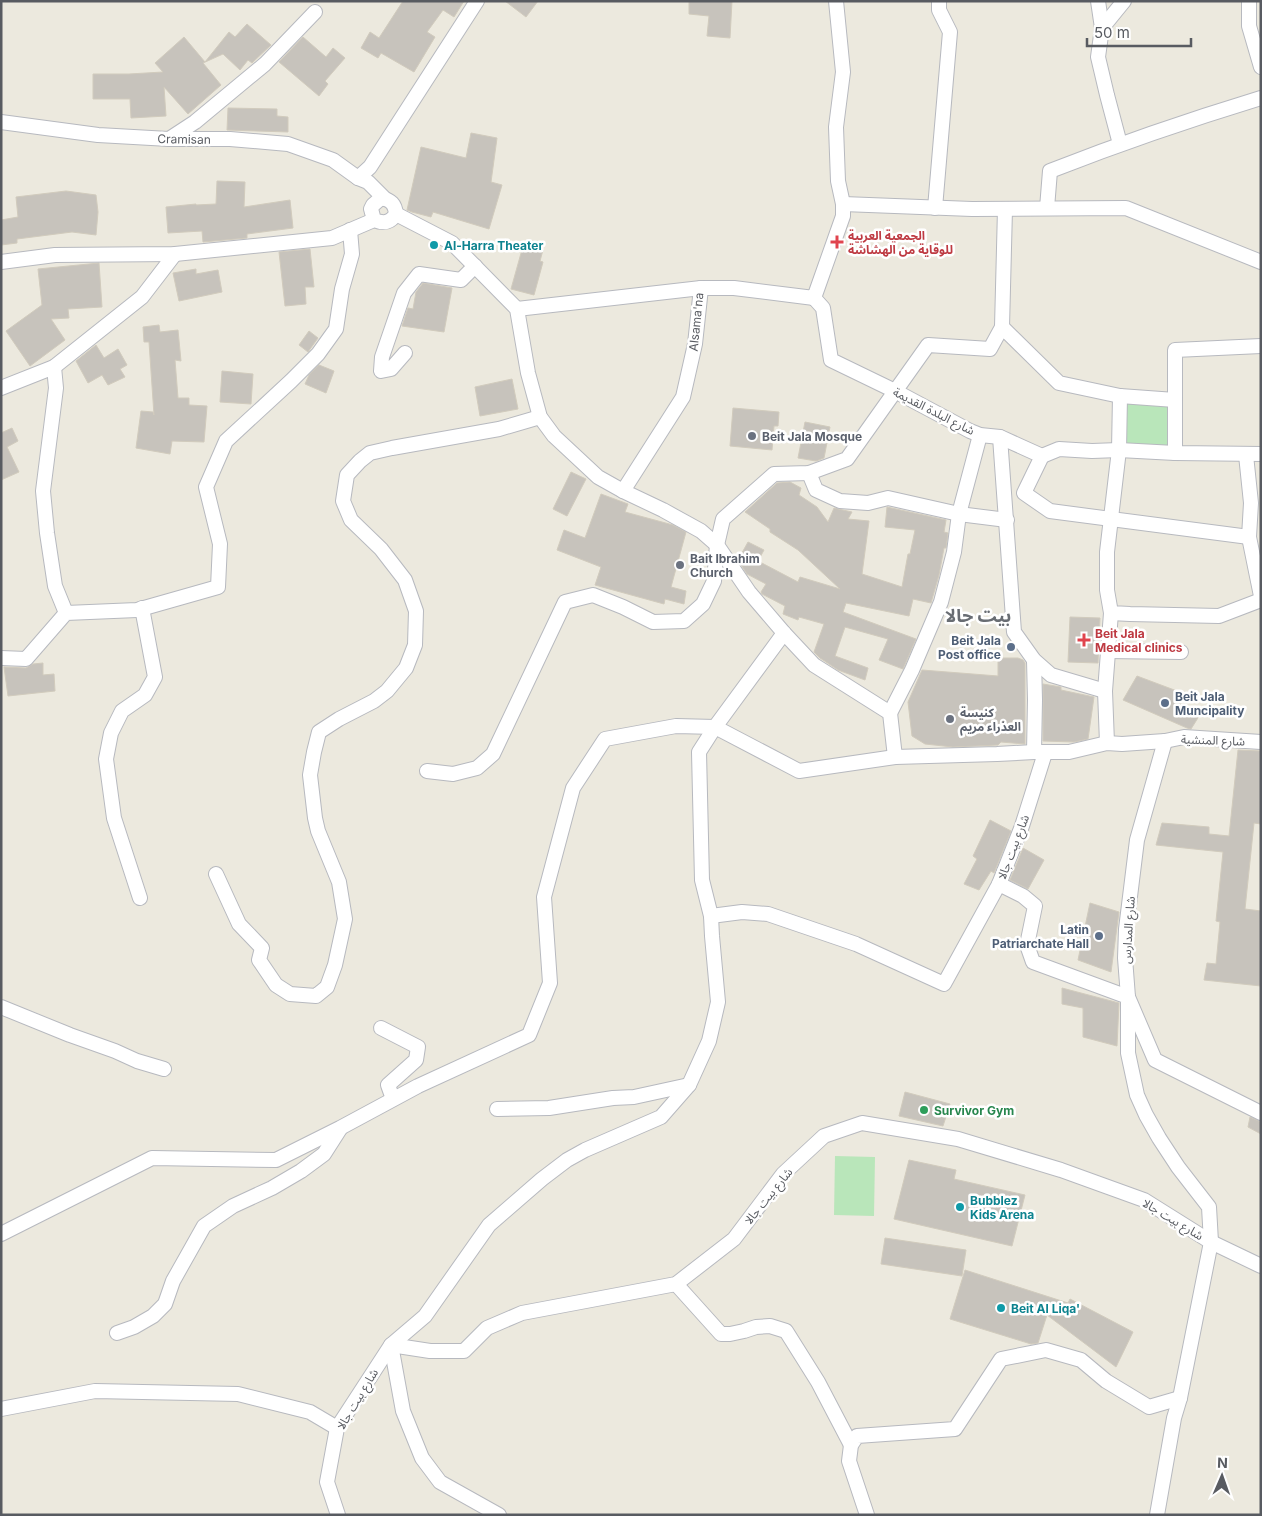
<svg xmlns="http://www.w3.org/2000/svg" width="1262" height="1516" font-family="Inter,'Noto Sans Arabic',sans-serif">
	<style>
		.green { fill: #b9e6ba }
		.building { fill: #c7c3bc; stroke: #d1cbbd }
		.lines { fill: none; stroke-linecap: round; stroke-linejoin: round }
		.minor-casing { stroke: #b7b9bf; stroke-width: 16 }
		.minor { stroke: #fff; stroke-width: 14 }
		.health-dot { fill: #e0444e; stroke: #fff; stroke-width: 2 }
		.culture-dot { fill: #0f9aa8; stroke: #fff; stroke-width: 2 }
		.worship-dot { fill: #6b7280; stroke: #fff; stroke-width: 2 }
		.service-dot { fill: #5c6f8a; stroke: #fff; stroke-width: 2 }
		.leisure-dot { fill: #2e9e5b; stroke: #fff; stroke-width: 2 }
		.labels { text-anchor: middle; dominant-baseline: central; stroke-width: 5; stroke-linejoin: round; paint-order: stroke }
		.street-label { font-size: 12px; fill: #585b61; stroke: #fff }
		.health-label { font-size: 12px; font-weight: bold; fill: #be3a42; stroke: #fff; text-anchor: start }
		.culture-label { font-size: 12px; font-weight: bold; fill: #0d838f; stroke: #fff; text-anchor: start }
		.worship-label { font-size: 12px; font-weight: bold; fill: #5b616d; stroke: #fff; text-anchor: start }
		.service-label { font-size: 12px; font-weight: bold; fill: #4e5e75; stroke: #fff; text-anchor: end }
		.leisure-label { font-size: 12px; font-weight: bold; fill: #27864d; stroke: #fff; text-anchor: start }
		.district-label { font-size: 18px; font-weight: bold; fill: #696d73; stroke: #fff }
	</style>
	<rect width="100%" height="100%" fill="#ece9de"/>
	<g class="green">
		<path d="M1120 396 1175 400V453L1119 450Z"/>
		<path d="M835 1156 875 1157 874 1216 834 1215Z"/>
	</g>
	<g class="building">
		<path d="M403 1H464L454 17 443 10 427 32 435 37 414 72 381 53 378 58 361 48 370 32 379 38Z"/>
		<path d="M505 1H538L526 17Z"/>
		<path d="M689 1H732L730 38 707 36 709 16 689 14Z"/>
		<path d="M247 24 271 45 252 63 248 60 240 70 223 54 203 63 221 85 188 114 164 87 166 116 131 118 130 99H93V74H129L163 72 155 63 184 37 205 62 229 32 235 37Z"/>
		<path d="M303 37 326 57 333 48 345 58 325 81 328 84 319 96 279 62Z"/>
		<path d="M228 108 277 109V116L288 117V132L227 130Z"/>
		<path d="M471 133 497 138 491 182 502 185 489 229 433 212 431 217 412 212 407 210 421 147 466 158Z"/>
		<path d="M217 181 245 182 244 207 290 200 293 228 247 234V238L203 242 202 231 168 233 166 207 196 204V205L216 204Z"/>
		<path d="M66 191 96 195 98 212 96 235 72 232 17 239V243L1 245V220L18 217 16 197Z"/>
		<path d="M523 246 543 250 540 261 543 262 534 295 511 289Z"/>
		<path d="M310 249 314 287H305L306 304 285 306 279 252Z"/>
		<path d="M99 263 102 307 68 309 69 318 51 319 65 340 30 366 6 331 42 305 38 269Z"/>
		<path d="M196 269V274L218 270 222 292 179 301 173 273Z"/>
		<path d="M423 283 452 288 444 332 402 326 408 308 413 309 416 292Z"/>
		<path d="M159 325 160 332 178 330 181 361 175 360 178 398H189V405L207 406 204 442 172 441 170 454 136 448 141 411 153 412 154 415 149 342H144L143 327Z"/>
		<path d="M309 331 318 338 308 352 299 345Z"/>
		<path d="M96 345 104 358 118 349 127 365 120 369 125 377 108 385 102 375 88 383 76 361Z"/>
		<path d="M319 365 334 371 326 393 305 384 309 375Z"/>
		<path d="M222 371 253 374 251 404 220 402Z"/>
		<path d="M512 379 518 409 480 416 475 387Z"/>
		<path d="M733 408 779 412 778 426H774L772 450 730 446Z"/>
		<path d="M805 422 830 427 824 458 816 461 798 458Z"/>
		<path d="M12 428 18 441 7 447 19 472 1 480V433Z"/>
		<path d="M571 472 586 479 567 516 553 509Z"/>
		<path d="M790 482 801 488 799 495 817 507 828 522 834 508 852 512 848 519 869 521 862 574 902 587 908 554H910L915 530 885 527 887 507 946 520 944 532 948 533 946 548H944L939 575 931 603 913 599 909 616 846 603 843 612 916 639 903 669 879 660 888 639 845 627 835 656 868 668 865 680 838 670 820 658 814 652 824 624 799 617 798 620 783 614 785 606 762 594 761 592 766 584 747 574 738 560 748 542 764 550 758 561 798 582 800 577 840 589 798 550 770 532V529L745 512 777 483Z"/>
		<path d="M601 494 628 504 625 512 673 525 686 532 671 587 686 591 684 604 665 599 664 604 595 585 601 567 557 550 564 530 585 538Z"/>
		<path d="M1070 617 1100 618 1098 663 1068 662Z"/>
		<path d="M998 658H1018L1023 660 1025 663V744L1001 742 998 745 953 747 925 744 912 736 908 702 922 670 998 676Z"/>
		<path d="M43 663V675L54 674 55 691 8 696 4 667 26 668 33 664Z"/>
		<path d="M1137 676 1185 694 1180 705 1201 713 1191 729 1187 728 1123 700Z"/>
		<path d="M1043 684 1061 687V690L1094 697 1088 739 1074 742 1043 741Z"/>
		<path d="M1238 750 1261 751V824L1254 823 1245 909 1261 911V986L1204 980 1207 963 1216 964 1220 922 1216 921 1223 852 1156 845 1162 823 1209 827V834L1229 836Z"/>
		<path d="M990 820 1011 831 994 873 991 871 979 890 964 884 977 859 973 856Z"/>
		<path d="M1023 848 1044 860 1028 889 1010 880Z"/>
		<path d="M1090 903 1119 912 1111 972 1078 960Z"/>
		<path d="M1062 988 1119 1003 1117 1046 1083 1037V1008L1062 1004Z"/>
		<path d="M905 1092 950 1104 943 1126 899 1116Z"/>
		<path d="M1250 1117 1261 1122V1134L1248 1127Z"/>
		<path d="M909 1160 956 1170 954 1179 1025 1195 1012 1246 894 1219Z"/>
		<path d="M885 1238 966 1250 962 1276 881 1264Z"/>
		<path d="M965 1270 1068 1303 1070 1299 1133 1332 1116 1367 1047 1315 1038 1343 1031 1344 950 1319Z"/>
	</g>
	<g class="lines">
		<g class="minor-casing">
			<g id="minor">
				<path d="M1098 1 1102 28 1098 57 1107 95 1120 144"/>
				<path d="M1249 1V26L1261 67"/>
				<path d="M1102 28 1124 1"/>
				<path d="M1 122 98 135 169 139H230L288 144 333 160 358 178 368 182 385 199"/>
				<path d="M169 139 195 122 265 64 315 12"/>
				<path d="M358 178 370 167 477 1"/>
				<path d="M843 204 972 209 1126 208 1261 262"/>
				<path d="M935 208 950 32 939 10V1"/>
				<path d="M1047 208 1050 171C1119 144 1189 120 1261 98"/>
				<path d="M396 214 452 243 517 309 528 373 540 417 554 436 598 477 623 491 663 510 701 531 717 545 749 592 784 633 814 665 890 713 895 757 997 754 1034 752H1069L1107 743 1122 744 1165 741 1184 737 1261 742"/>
				<path d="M1 262 55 255 175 254 332 238 374 220C384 224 390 223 396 214 395 204 391 200 381 198L373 205 371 209 374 220"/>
				<path d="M701 288H734L814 298 843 216V204L838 181 836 127 843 72 836 1"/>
				<path d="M814 298 823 308 831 360 895 391 970 431 980 435 1000 437 1042 456 1024 493 1050 511 1249 537"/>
				<path d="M517 309 701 288 695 344 683 397 623 491"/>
				<path d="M1002 327 1005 209"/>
				<path d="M405 353 391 369 381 371 382 357 404 293 419 274 461 280 475 266"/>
				<path d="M54 367 56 388 43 491 47 533 55 586 66 613"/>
				<path d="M1 388 54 367 142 297 175 254"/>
				<path d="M1120 396 1119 450 1107 552V590L1111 613 1130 614 1219 616 1261 600"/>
				<path d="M1000 437 1014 632 1034 660 1051 675 1105 691"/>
				<path d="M1175 453V350L1261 346"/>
				<path d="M1246 455 1251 503 1249 537 1261 596"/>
				<path d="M1042 456 1059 449 1092 451 1119 450 1175 453 1261 454"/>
				<path d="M809 473 816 490 840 501 868 503 888 498 959 514 1007 520"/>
				<path d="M1108 651 1181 652"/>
				<path d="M1 658 26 659 66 613 137 610 218 587 220 544 206 487 226 441 291 381 318 354 336 329 342 289 352 254 350 230"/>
				<path d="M890 713 912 670 941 602 954 552 959 514 980 435"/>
				<path d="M1165 741 1137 840 1126 929 1125 958 1128 997 1155 1060 1261 1113"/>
				<path d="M1107 743 1105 691 1111 613"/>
				<path d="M1034 752 1035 700 1034 660"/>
				<path d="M427 771 453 774 477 768 493 754 565 602 593 595 623 607 653 622 684 621 703 604 714 581 717 545 723 519 774 474 809 473 847 459 928 345 990 349 1002 327 1059 383 1120 396 1175 400"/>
				<path d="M216 874 239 924 262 948 259 960 276 985 290 994 316 996 327 987 335 965 345 919 339 882 318 831 315 818 310 775 314 752 319 732 339 719 374 701 387 691 406 668 415 645 416 611 405 580 381 549 351 520 343 501 347 475 360 461 370 453 392 448 499 429 540 417"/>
				<path d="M999 884 1023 896 1035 906 1027 945 1033 962 1128 997V1053L1137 1095 1146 1115 1159 1138 1178 1167 1209 1207 1211 1242 1180 1398 1174 1418 1157 1515"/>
				<path d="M140 898 114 818 106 759 111 733 122 711 145 695 155 677 142 608"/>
				<path d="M711 916 742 912 768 914 856 944 944 984 999 884 1022 826 1045 753"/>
				<path d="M1 1007 70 1035 115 1051 137 1061 164 1069"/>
				<path d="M381 1028 418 1047 416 1060 388 1085 393 1099"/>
				<path d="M497 1109 549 1108 613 1098 634 1097 689 1085"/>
				<path d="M1 1234 152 1158 276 1160 340 1128 418 1086 529 1035 550 983 544 897 573 788 605 739 676 726 715 727 799 771 895 757"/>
				<path d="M676 1284 721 1334H730L744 1331 756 1327 770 1326 786 1331 818 1382 851 1445"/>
				<path d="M117 1333 134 1327 153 1316 165 1304 173 1281 204 1226 233 1206 272 1188 301 1171 324 1154 340 1129"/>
				<path d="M1 1409 95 1391 238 1394 310 1412 337 1428"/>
				<path d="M338 1515 327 1482 337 1428 391 1345 425 1316 489 1225 542 1179 567 1160 585 1150 661 1117 689 1085 709 1041 718 1002 712 936 711 916 702 880 699 752 715 727 784 633"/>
				<path d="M499 1515 440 1482 422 1458 403 1411 391 1345 430 1351H464L487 1328 522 1313 676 1284 734 1239 783 1174 824 1136 862 1123 958 1139 1061 1170 1144 1200 1211 1242 1261 1266"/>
				<path d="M867 1515 849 1461 851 1445 857 1436 955 1429 1001 1359 1046 1350 1081 1360 1106 1381 1149 1407 1180 1398"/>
			</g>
		</g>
		<use href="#minor" class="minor"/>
	</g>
	<g class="health-dot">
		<path d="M834.5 234.5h5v5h5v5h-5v5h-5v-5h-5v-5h5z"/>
		<path d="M1081.5 632.5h5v5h5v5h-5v5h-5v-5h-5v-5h5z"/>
	</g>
	<g class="culture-dot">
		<circle cx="434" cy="245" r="5"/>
		<circle cx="960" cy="1207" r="5"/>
		<circle cx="1001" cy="1308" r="5"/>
	</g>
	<g class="worship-dot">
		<circle cx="752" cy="436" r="5"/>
		<circle cx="680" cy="565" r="5"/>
		<circle cx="950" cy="719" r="5"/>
	</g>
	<g class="service-dot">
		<circle cx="1011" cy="647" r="5"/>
		<circle cx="1165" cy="703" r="5"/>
		<circle cx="1099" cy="936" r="5"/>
	</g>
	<circle class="leisure-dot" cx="924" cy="1110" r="5"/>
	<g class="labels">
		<g class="street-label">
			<text transform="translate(184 139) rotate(1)">Cramisan</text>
			<text transform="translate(696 322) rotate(-84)">Alsama'na</text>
			<text transform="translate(934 411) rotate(27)">شارع البلدة القديمة</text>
			<text transform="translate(1213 740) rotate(2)">شارع المنشية</text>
			<text transform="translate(1013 847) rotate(-69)">شارع بيت جالا</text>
			<text transform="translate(1128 930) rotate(-86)">شارع المدارس</text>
			<text transform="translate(768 1196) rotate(-51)">شارع بيت جالا</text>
			<text transform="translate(1173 1219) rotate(31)">شارع بيت جالا</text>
			<text transform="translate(357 1399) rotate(-59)">شارع بيت جالا</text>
		</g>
		<g class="health-label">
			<text x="848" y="235">الجمعية العربية<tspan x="848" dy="14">للوقاية من الهشاشة</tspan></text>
			<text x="1095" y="633">Beit Jala<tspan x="1095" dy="14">Medical clinics</tspan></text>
		</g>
		<g class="culture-label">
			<text x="444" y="245">Al-Harra Theater</text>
			<text x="970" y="1200">Bubblez<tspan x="970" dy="14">Kids Arena</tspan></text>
			<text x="1011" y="1308">Beit Al Liqa'</text>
		</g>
		<g class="worship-label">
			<text x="762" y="436">Beit Jala Mosque</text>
			<text x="690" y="558">Bait Ibrahim<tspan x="690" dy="14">Church</tspan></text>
			<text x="960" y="712">كنيسة<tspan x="960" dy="14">العذراء مريم</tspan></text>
		</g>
		<g class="service-label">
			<text x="1001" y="640">Beit Jala<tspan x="1001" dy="14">Post office</tspan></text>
			<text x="1175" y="696" text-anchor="start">Beit Jala<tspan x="1175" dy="14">Muncipality</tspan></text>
			<text x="1089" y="929">Latin<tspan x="1089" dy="14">Patriarchate Hall</tspan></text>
		</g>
		<g class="leisure-label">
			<text x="934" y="1110">Survivor Gym</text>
		</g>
		<g class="district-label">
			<text x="978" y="615">بيت جالا</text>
		</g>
	</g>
	<rect width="1262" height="1516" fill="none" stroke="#585b61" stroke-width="5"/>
	<g transform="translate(1222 1476) rotate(2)" stroke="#ffffff" stroke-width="4" paint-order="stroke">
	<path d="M0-4L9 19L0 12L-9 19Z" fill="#585b61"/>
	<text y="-8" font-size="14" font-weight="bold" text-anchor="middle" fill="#585b61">N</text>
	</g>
	<path d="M1087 38v8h104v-8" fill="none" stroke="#585b61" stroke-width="2.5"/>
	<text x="1094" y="38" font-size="15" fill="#585b61" stroke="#ffffff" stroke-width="4" paint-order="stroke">50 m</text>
</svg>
